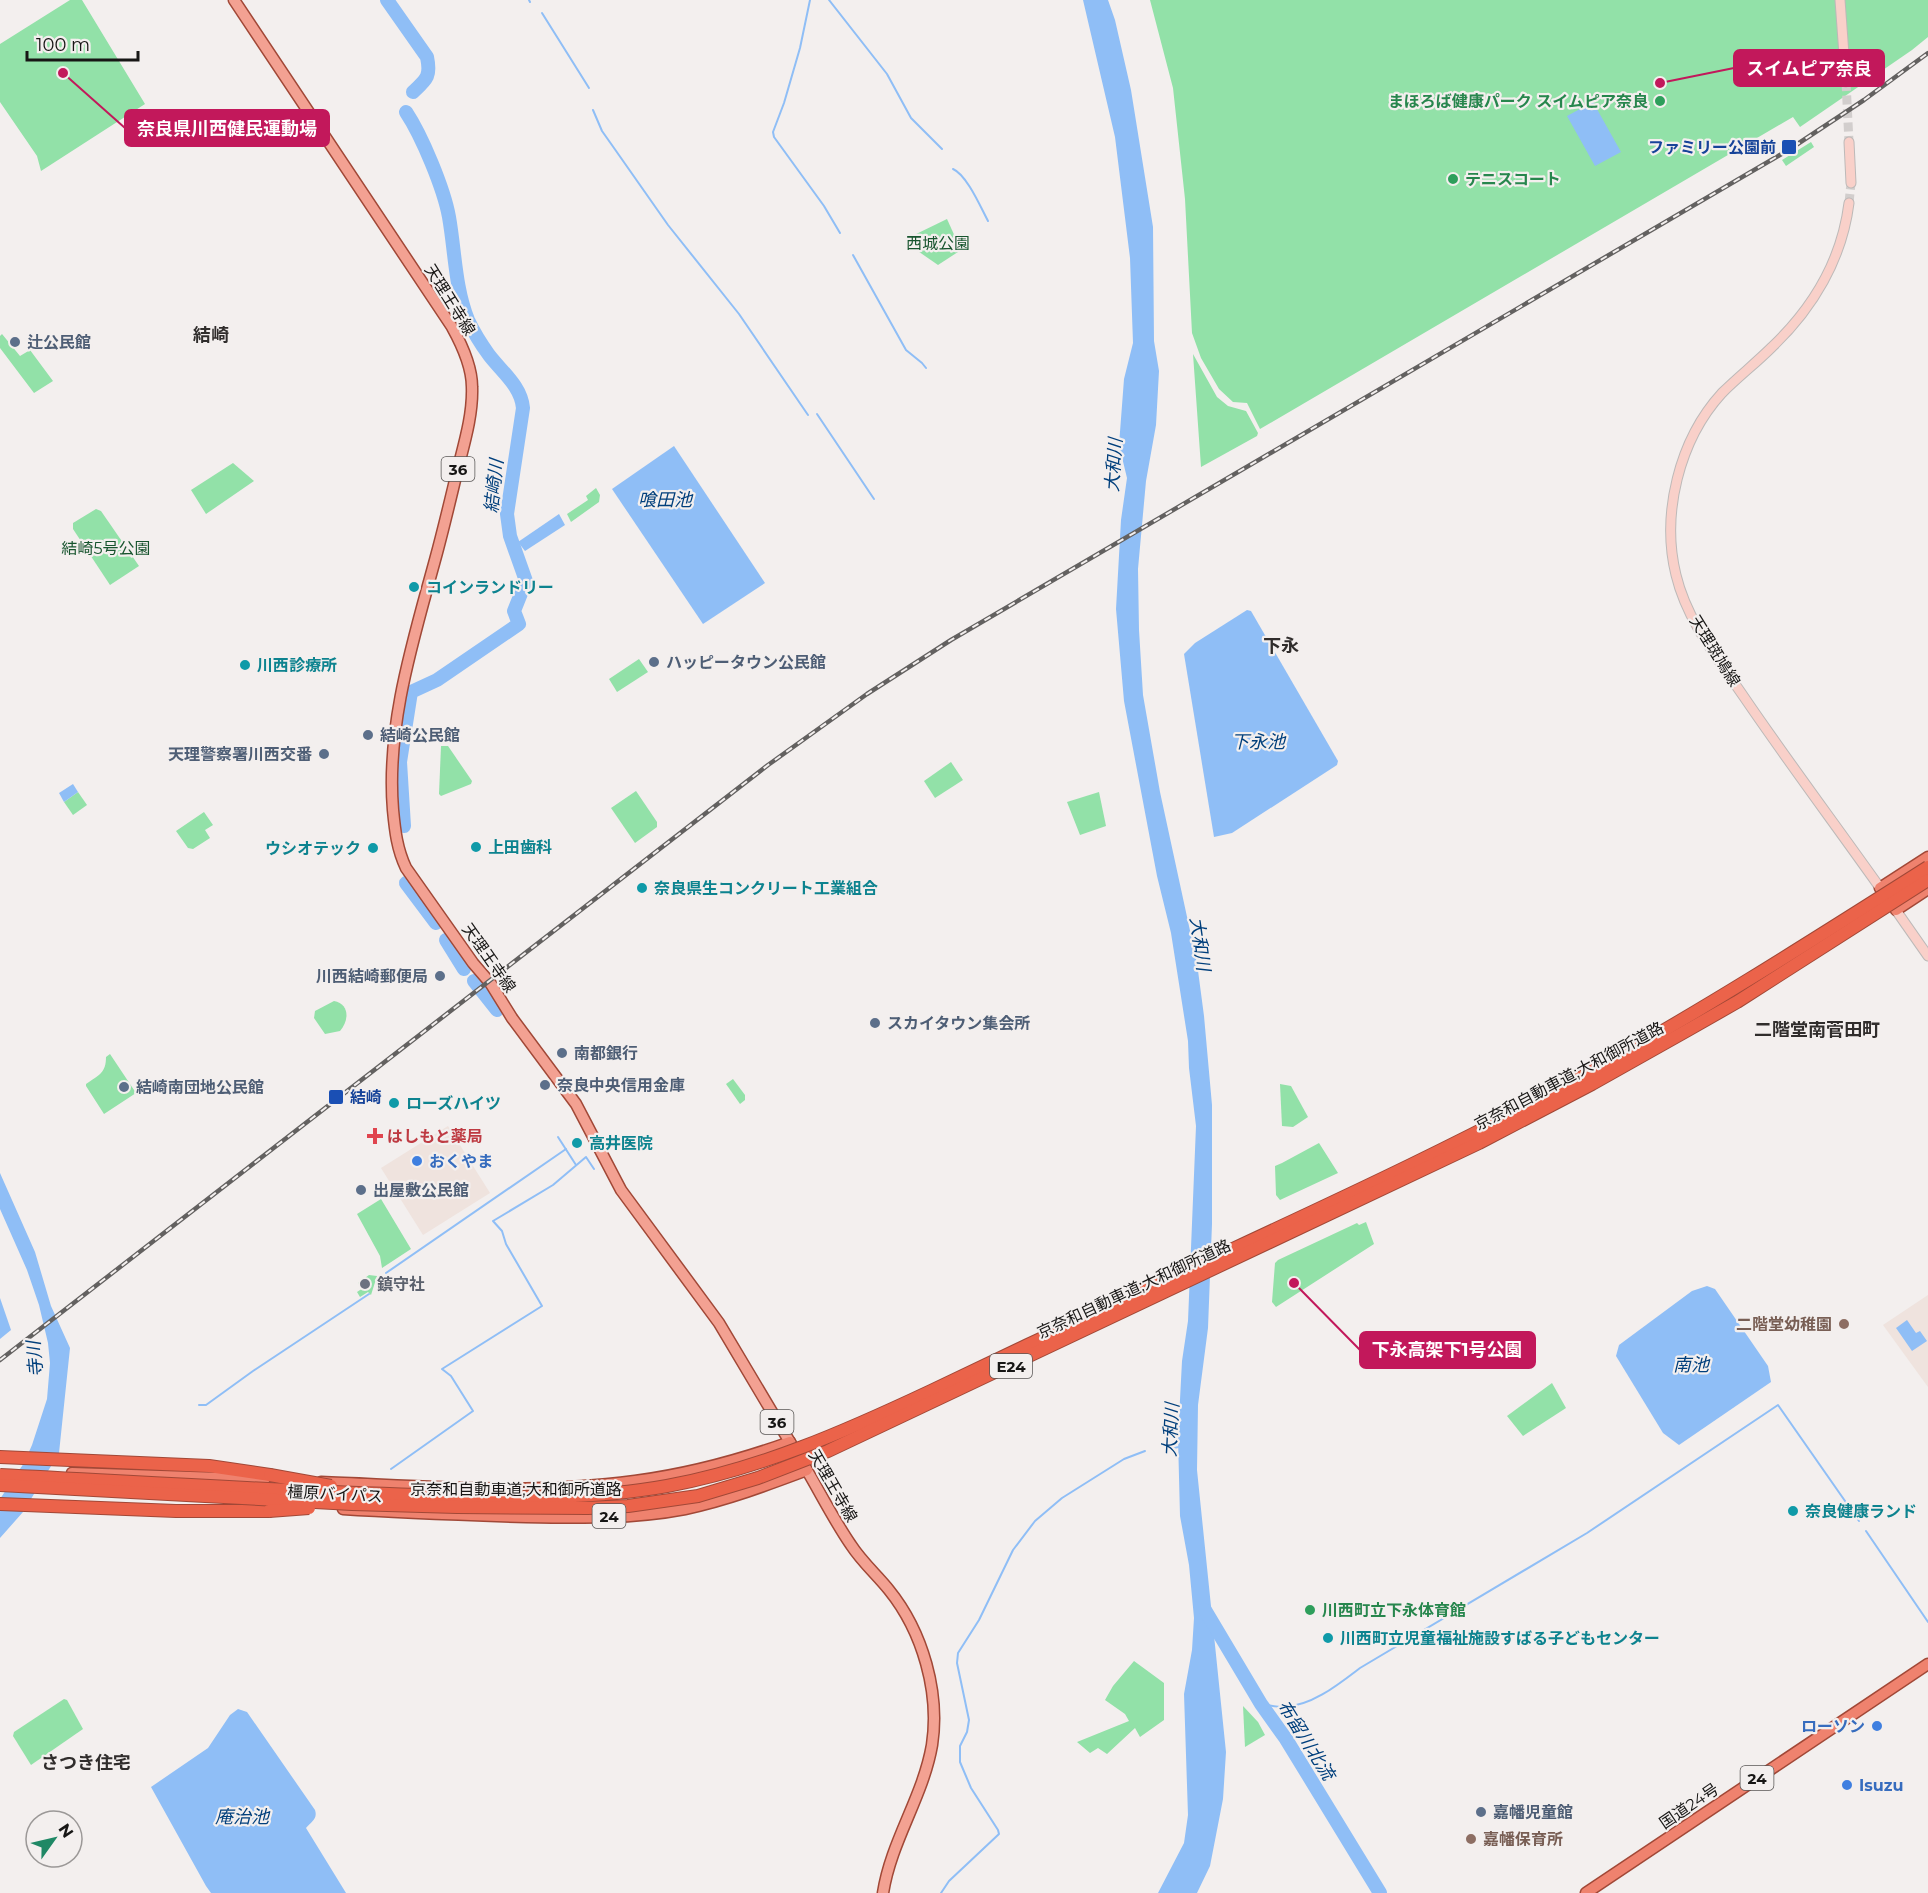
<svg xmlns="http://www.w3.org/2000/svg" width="1928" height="1893" font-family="Montserrat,'Noto Sans JP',sans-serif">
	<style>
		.built { fill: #efe3de }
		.green { fill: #92e1a8 }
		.water { fill: #8fbef6 }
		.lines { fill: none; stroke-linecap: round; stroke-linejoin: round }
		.stream { stroke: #8fbef6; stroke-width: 2 }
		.river { stroke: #8fbef6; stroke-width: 14 }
		.secondary-tunnel { stroke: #d2cecd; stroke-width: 9; stroke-dasharray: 9 4.5; stroke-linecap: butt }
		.secondary-casing { stroke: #bdb9b8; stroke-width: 11 }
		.primary-casing { stroke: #a14837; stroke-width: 13 }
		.trunk-casing { stroke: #a14837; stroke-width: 13 }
		.motorway-casing { stroke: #a14837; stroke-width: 14 }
		.secondary { stroke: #f9d0c9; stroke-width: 9 }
		.primary { stroke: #f3a192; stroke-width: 10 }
		.trunk { stroke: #ef826e; stroke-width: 10 }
		.motorway { stroke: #eb634a; stroke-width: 12 }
		.rail-casing { stroke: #636160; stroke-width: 4.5 }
		.rail { stroke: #f3efee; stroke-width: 2; stroke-dasharray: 7; stroke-linecap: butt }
		.motorway-bridge-casing { stroke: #a14837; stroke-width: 14; stroke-linecap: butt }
		.motorway-bridge { stroke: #eb634a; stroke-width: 12 }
		.leisure-dot { fill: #2e9e5b; stroke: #f3efee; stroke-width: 2 }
		.transit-dot { fill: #1a4fb4; stroke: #f3efee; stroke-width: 2 }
		.service-dot { fill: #5c6f8a; stroke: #f3efee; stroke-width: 2 }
		.culture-dot { fill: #0f9aa8; stroke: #f3efee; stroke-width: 2 }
		.health-dot { fill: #e0444e; stroke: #f3efee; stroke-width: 2 }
		.shop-dot { fill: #3f7fe0; stroke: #f3efee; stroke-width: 2 }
		.worship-dot { fill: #6b7280; stroke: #f3efee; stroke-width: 2 }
		.education-dot { fill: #8d6e63; stroke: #f3efee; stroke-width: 2 }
		.labels { text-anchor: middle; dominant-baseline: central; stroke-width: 4.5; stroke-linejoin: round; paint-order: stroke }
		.shield { fill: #f3efee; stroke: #595756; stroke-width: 1.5 }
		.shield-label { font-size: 15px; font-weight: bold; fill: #171615 }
		.leisure-label { font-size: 16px; font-weight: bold; fill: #27864d; stroke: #f3efee; text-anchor: start }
		.transit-label { font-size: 16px; font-weight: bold; fill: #164399; stroke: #f3efee; text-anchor: end }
		.park-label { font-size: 16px; fill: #17542e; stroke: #f3efee }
		.street-label { font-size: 16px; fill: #171615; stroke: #f3efee }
		.service-label { font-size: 16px; font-weight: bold; fill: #4e5e75; stroke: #f3efee; text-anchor: start }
		.culture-label { font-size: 16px; font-weight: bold; fill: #0d838f; stroke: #f3efee; text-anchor: start }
		.health-label { font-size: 16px; font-weight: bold; fill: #be3a42; stroke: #f3efee; text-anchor: start }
		.shop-label { font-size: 16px; font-weight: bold; fill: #366cbe; stroke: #f3efee; text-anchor: start }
		.worship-label { font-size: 16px; font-weight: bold; fill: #5b616d; stroke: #f3efee; text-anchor: start }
		.education-label { font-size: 16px; font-weight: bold; fill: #785e54; stroke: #f3efee; text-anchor: end }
		.neighbourhood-label { font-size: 18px; font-weight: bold; fill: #302d2c; stroke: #f3efee }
		.water-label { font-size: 18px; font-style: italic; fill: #003f7c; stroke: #f3efee }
		.leader { fill: none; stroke: #c2185b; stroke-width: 2 }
		.callout-dot { fill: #c2185b; stroke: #f3efee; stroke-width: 2 }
		.callout { fill: #c2185b; stroke: #c2185b; stroke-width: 2 }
		.callout-label { font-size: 18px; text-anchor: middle; font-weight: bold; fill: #fff }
	</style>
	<rect width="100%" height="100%" fill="#f3efee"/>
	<g class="built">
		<path d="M448 1126 490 1193 423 1235 381 1168Z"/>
		<path d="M1928 1295V1387L1883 1325Z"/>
	</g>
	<g class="green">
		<path d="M70 0H82L145 104 41 171 37 156 0 102V44Z"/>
		<path d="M1150 0H1928V37L1912 50 1800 127 1793 117 1260 429 1247 403 1233 402 1219 389 1201 358 1192 333 1185 199 1173 88Z"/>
		<path d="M1811 142 1814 147 1786 166 1782 160Z"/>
		<path d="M947 219 961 250 938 265 912 247 910 237Z"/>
		<path d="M2 334 20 356 30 350 53 381 34 393 0 348V336Z"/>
		<path d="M1193 354 1217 397 1228 406 1246 411 1258 433 1257 436 1201 467Z"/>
		<path d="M233 463 254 481 206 514 191 490Z"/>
		<path d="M596 488 600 495 599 502 571 522 567 514 588 500 586 496Z"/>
		<path d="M96 509 101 511 139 566 110 585 73 529V523Z"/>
		<path d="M639 659 648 672 617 692 609 679Z"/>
		<path d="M441 746H448L472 781 471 784 441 796 439 794Z"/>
		<path d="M951 762 963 780 935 798 924 781Z"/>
		<path d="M636 791 657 822V827L635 843 611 808Z"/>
		<path d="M78 792 87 805 73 815 64 802Z"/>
		<path d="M1099 792 1106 826 1080 835 1067 802Z"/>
		<path d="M204 812 213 825 205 830 210 838 193 849 188 848 176 831Z"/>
		<path d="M334 1001C350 1004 349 1021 340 1031L325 1034 314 1018 315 1011Z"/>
		<path d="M110 1054 136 1093 104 1114 86 1086V1084C99 1075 106 1073 106 1057Z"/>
		<path d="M733 1079 745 1095V1100L740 1104 726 1084Z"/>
		<path d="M1280 1084 1291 1086 1308 1117 1293 1127 1282 1126Z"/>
		<path d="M1319 1143 1338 1173 1280 1200 1276 1195 1275 1166 1282 1163Z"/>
		<path d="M381 1199 411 1249 382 1268 380 1256 357 1214Z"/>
		<path d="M1366 1222 1374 1244 1276 1307 1272 1302 1275 1263 1278 1260 1357 1223 1359 1225Z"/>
		<path d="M369 1275 377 1276 371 1295 368 1292 360 1297 357 1292 369 1284 366 1280 359 1285 358 1283Z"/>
		<path d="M1552 1383 1566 1408 1523 1436 1507 1416Z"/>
		<path d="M1134 1661 1164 1683V1720L1140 1737 1135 1728 1107 1754 1098 1748 1090 1753 1077 1742 1129 1721 1125 1714 1105 1700 1113 1686Z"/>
		<path d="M64 1699 67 1700 83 1729 31 1765 13 1736 14 1732Z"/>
		<path d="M1243 1706 1258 1722 1265 1735 1245 1747Z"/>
	</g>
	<g class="water">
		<path d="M1083 0H1108L1115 20 1131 90 1153 227 1154 341 1159 371 1156 425 1146 481 1138 569 1139 630 1143 695 1160 792 1197 963 1204 1016 1212 1105V1224L1208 1328 1198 1405 1197 1470 1226 1752 1223 1799 1210 1866 1197 1893H1158L1184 1843 1188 1815 1184 1694 1192 1650 1194 1618 1189 1565 1180 1516 1178 1438 1182 1361 1188 1321 1196 1126 1189 1068 1188 1041 1171 933 1157 876 1124 701 1116 609 1121 520 1127 478 1119 445 1124 379 1133 343 1130 258 1115 137Z"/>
		<path d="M1593 102 1621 152 1595 166 1567 116Z"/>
		<path d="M674 446 765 583 703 624 612 489Z"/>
		<path d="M559 514 565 525 525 551 518 542Z"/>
		<path d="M1247 610 1251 611 1338 761 1337 765 1232 833 1214 837 1184 654 1195 643Z"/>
		<path d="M73 784 78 792 64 802 59 793Z"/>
		<path d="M0 1173 35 1252 51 1306 70 1348 59 1453 23 1512 0 1538V1499L24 1463 32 1445 47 1399 50 1363 48 1343 39 1305 27 1270 0 1209Z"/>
		<path d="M1707 1286 1715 1289 1768 1366 1771 1382 1679 1445 1663 1433 1616 1356 1619 1345 1692 1291Z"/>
		<path d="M0 1298 11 1330 0 1339Z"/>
		<path d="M1907 1320 1916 1333 1920 1331 1927 1341 1912 1351 1896 1328Z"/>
		<path d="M238 1709 247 1712 315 1810C318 1819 311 1822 306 1828L346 1893H211L206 1886 151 1787 208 1748 230 1715Z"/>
	</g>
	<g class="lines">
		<g class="stream">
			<path d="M529 0 530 2"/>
			<path d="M810 0 800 48 784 103 773 132 774 137 824 206 840 233"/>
			<path d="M829 0 887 74 911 118 942 149"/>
			<path d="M542 13 589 88"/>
			<path d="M593 110 602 131 614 148 668 225 739 314 808 415"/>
			<path d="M953 169C967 175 981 208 988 221"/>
			<path d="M853 255 906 350 922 363 926 368"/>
			<path d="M817 414 874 499"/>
			<path d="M558 1137 576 1165"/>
			<path d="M386 1273 566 1149"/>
			<path d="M199 1405H206L253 1371 369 1294"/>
			<path d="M1167 1449 1179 1447"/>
			<path d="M391 1469 473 1411 451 1376 442 1369 542 1306 506 1244 502 1231 493 1221 553 1185 586 1157 594 1169"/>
			<path d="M1866 1531 1928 1622"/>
			<path d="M1261 1704C1268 1705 1276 1707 1284 1707 1312 1706 1339 1684 1360 1668L1587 1533 1778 1405 1859 1521"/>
			<path d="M941 1893 949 1881 999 1834 998 1830 971 1788 960 1762V1746L967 1732 969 1720 957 1663 958 1653 979 1620 1013 1550 1035 1521 1062 1498 1124 1459 1145 1451"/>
		</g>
		<g class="river">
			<path d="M387 0 427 57C431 76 427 79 413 92"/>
			<path d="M404 826 400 762 411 692 437 680 519 624 514 611 526 581 510 536 507 514 523 408C521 386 502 372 489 355 481 344 474 333 468 320 455 288 455 251 449 217 444 189 422 136 406 112"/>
			<path d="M406 883 436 923"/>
			<path d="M446 940 464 969"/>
			<path d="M474 981 497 1010"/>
			<path d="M1205 1610 1261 1704 1286 1739 1380 1893"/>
		</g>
		<g class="secondary-tunnel">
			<path d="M1846 82 1849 142"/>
			<path d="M1849 203 1851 183"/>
		</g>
		<g class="secondary-casing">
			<g id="secondary">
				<path d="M1840 0 1846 82"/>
				<path d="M1849 142 1851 183"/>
				<path d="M1849 203C1842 259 1813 308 1772 347 1756 363 1738 377 1722 393 1679 440 1661 514 1676 575 1687 621 1718 659 1744 697 1789 763 1837 827 1883 892"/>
				<path d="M1893 906 1928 956"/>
			</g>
		</g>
		<g class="primary-casing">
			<g id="primary">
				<path d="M234 0 452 327C462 345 472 366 472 387 473 415 464 444 457 472 450 501 443 531 435 560 413 641 386 726 393 810 395 831 397 849 406 868L473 963 491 984 512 1018 576 1104 621 1190 719 1323 794 1449"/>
				<path d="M802 1462C819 1490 833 1519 851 1545 862 1562 877 1575 889 1590 923 1632 940 1693 932 1745 923 1797 891 1841 883 1893"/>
			</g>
		</g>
		<g class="trunk-casing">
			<g id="trunk">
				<path d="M1880 888 1928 857"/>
				<path d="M1896 910 1928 889"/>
				<path d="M72 1473 276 1480"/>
				<path d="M321 1482C425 1486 532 1495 635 1481 688 1474 740 1460 790 1442"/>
				<path d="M343 1509C404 1513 465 1515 526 1517 578 1518 633 1519 685 1509 727 1500 767 1485 807 1470"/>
				<path d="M1586 1893 1928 1664"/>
			</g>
		</g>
		<g class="motorway-casing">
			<g id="motorway">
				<path d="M0 1457 209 1466 270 1475"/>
				<path d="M0 1504 176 1511H269"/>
			</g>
		</g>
		<use href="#secondary" class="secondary"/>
		<use href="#primary" class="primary"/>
		<use href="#trunk" class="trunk"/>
		<use href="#motorway" class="motorway"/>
		<g class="rail-casing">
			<path id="rail" d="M0 1360 768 765 867 694 951 640 1790 149 1864 100 1928 53"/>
		</g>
		<use href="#rail" class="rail"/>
		<g class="motorway-bridge-casing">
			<g id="motorway-bridge">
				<path d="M0 1475C139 1482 278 1491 417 1495 500 1497 585 1501 667 1486 760 1469 846 1431 931 1391 985 1365 1038 1340 1092 1315 1258 1236 1428 1162 1589 1073 1705 1009 1816 938 1928 867"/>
				<path d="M270 1475 331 1486"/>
				<path d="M0 1485 352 1504 457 1507 588 1508 628 1506 698 1496 758 1478 828 1451 1479 1143 1592 1084 1688 1030 1737 1002 1928 880"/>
				<path d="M269 1511 309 1508"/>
			</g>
		</g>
		<use href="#motorway-bridge" class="motorway-bridge"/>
	</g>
	<g class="leisure-dot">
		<circle cx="1660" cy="101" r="6"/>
		<circle cx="1453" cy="179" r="6"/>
		<circle cx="1310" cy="1610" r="6"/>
	</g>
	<g class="transit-dot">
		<rect x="1781" y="139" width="16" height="16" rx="3"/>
		<rect x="328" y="1089" width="16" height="16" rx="3"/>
	</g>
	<g class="service-dot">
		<circle cx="15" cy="342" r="6"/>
		<circle cx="654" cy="662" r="6"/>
		<circle cx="368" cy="735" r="6"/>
		<circle cx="324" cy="754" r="6"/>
		<circle cx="440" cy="976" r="6"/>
		<circle cx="875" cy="1023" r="6"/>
		<circle cx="562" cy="1053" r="6"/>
		<circle cx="545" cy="1085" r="6"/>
		<circle cx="124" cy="1087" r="6"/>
		<circle cx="361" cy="1190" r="6"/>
		<circle cx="1481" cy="1812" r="6"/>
	</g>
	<g class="culture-dot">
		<circle cx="414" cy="587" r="6"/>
		<circle cx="245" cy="665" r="6"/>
		<circle cx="476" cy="847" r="6"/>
		<circle cx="373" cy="848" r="6"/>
		<circle cx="642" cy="888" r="6"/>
		<circle cx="394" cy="1103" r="6"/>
		<circle cx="577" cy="1143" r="6"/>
		<circle cx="1793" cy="1511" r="6"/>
		<circle cx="1328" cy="1638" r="6"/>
	</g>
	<path class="health-dot" d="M372 1127h6v6h6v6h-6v6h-6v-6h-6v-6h6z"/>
	<g class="shop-dot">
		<circle cx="417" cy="1161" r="6"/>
		<circle cx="1877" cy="1726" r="6"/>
		<circle cx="1847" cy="1785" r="6"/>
	</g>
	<circle class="worship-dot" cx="365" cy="1284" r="6"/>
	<g class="education-dot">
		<circle cx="1844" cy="1324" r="6"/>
		<circle cx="1471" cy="1839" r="6"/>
	</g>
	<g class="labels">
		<g class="shield">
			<rect x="441.5" y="457" width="33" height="24" rx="4.5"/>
			<rect x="990" y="1354" width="42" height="24" rx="4.5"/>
			<rect x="760.5" y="1410" width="33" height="24" rx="4.5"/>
			<rect x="592.5" y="1504" width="33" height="24" rx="4.5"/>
			<rect x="1740.5" y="1766" width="33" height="24" rx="4.5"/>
		</g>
		<g class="shield-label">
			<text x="458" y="469">36</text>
			<text x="1011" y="1366">E24</text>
			<text x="777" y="1422">36</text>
			<text x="609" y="1516">24</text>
			<text x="1757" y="1778">24</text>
		</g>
		<g class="leisure-label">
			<text x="1648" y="101" text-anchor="end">まほろば健康パーク スイムピア奈良</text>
			<text x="1465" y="179">テニスコート</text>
			<text x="1322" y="1610">川西町立下永体育館</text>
		</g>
		<g class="transit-label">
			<text x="1776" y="147">ファミリー公園前</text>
			<text x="350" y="1097" text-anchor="start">結崎</text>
		</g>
		<g class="park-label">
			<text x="938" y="243">西城公園</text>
			<text x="106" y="548">結崎5号公園</text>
		</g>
		<g class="street-label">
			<text transform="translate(450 300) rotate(58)">天理王寺線</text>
			<text transform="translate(1715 651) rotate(58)">天理斑鳩線</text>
			<text transform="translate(489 958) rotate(55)">天理王寺線</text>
			<text transform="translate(1569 1076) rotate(-28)">京奈和自動車道;大和御所道路</text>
			<text transform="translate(1134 1289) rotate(-25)">京奈和自動車道;大和御所道路</text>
			<text transform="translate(833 1486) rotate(60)">天理王寺線</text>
			<text x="516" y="1489">京奈和自動車道;大和御所道路</text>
			<text transform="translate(335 1494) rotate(3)">橿原バイパス</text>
			<text transform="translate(1689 1806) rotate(-34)">国道24号</text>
		</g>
		<g class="service-label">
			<text x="27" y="342">辻公民館</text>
			<text x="666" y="662">ハッピータウン公民館</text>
			<text x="380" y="735">結崎公民館</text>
			<text x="312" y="754" text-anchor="end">天理警察署川西交番</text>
			<text x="428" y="976" text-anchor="end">川西結崎郵便局</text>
			<text x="887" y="1023">スカイタウン集会所</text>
			<text x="574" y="1053">南都銀行</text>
			<text x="557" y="1085">奈良中央信用金庫</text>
			<text x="136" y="1087">結崎南団地公民館</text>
			<text x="373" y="1190">出屋敷公民館</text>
			<text x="1493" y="1812">嘉幡児童館</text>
		</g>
		<g class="culture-label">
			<text x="426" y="587">コインランドリー</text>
			<text x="257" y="665">川西診療所</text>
			<text x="488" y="847">上田歯科</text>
			<text x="361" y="848" text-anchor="end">ウシオテック</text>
			<text x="654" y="888">奈良県生コンクリート工業組合</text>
			<text x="406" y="1103">ローズハイツ</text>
			<text x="589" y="1143">高井医院</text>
			<text x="1805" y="1511">奈良健康ランド</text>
			<text x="1340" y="1638">川西町立児童福祉施設すばる子どもセンター</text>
		</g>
		<g class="health-label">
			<text x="387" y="1136">はしもと薬局</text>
		</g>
		<g class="shop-label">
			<text x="429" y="1161">おくやま</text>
			<text x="1865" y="1726" text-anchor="end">ローソン</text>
			<text x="1859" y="1785">Isuzu</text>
		</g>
		<g class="worship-label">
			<text x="377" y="1284">鎮守社</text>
		</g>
		<g class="education-label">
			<text x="1832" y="1324">二階堂幼稚園</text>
			<text x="1483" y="1839" text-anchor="start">嘉幡保育所</text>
		</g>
		<g class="neighbourhood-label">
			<text x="211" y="335">結崎</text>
			<text x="1281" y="646">下永</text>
			<text x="1817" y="1030">二階堂南菅田町</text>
			<text x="86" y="1763">さつき住宅</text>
		</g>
		<g class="water-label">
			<text transform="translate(1114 465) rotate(-86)">大和川</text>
			<text transform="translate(494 486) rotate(-84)">結崎川</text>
			<text x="665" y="500">喰田池</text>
			<text x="1258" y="742">下永池</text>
			<text transform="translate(1200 944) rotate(82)">大和川</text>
			<text transform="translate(35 1359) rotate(-95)">寺川</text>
			<text x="1691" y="1365">南池</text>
			<text transform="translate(1171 1430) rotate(-87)">大和川</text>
			<text transform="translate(1306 1740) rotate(58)">布留川北流</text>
			<text x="242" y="1817">庵治池</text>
		</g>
	</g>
	<path class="leader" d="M1660 83L1734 68M63 73L125 128M1294 1283L1360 1350"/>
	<g class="callout-dot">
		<circle cx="1660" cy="83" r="6"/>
		<circle cx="63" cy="73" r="6"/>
		<circle cx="1294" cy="1283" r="6"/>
	</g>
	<g class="callout">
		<rect x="1734" y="50" width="150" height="36" rx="6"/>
		<rect x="125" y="110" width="204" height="36" rx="6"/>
		<rect x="1360" y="1332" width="175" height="36" rx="6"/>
	</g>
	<g class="callout-label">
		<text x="1809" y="75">スイムピア奈良</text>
		<text x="227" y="135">奈良県川西健民運動場</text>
		<text x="1447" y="1356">下永高架下1号公園</text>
	</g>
	<g transform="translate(54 1839) rotate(56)"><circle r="28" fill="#f3efee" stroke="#9b9897" stroke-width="1.5"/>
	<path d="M0-4.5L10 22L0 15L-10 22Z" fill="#1f8865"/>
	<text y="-9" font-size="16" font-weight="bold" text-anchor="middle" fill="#171615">N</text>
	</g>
	<path d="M27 51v9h111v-9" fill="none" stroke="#171615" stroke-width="3"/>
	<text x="36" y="51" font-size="18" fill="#171615" stroke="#f3efee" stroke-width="4.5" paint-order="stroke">100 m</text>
</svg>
